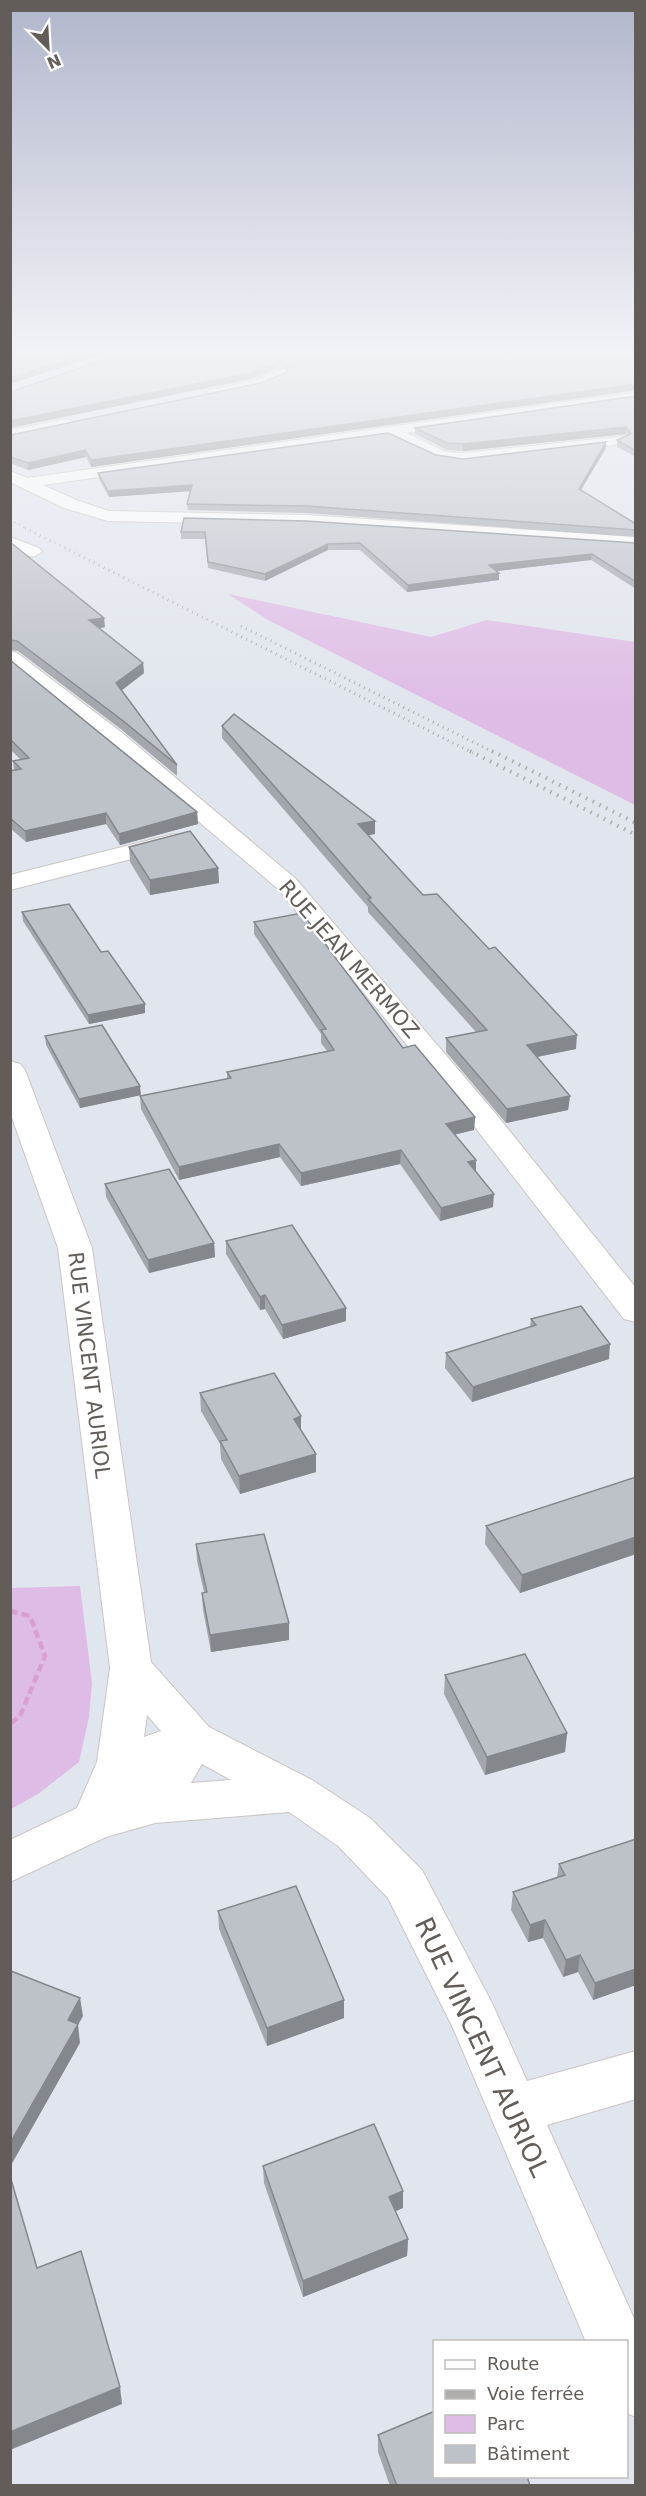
<svg xmlns="http://www.w3.org/2000/svg" width="646" height="2496" font-family="'DejaVu Sans',sans-serif">
	<style>
		.green { fill: #dfbce6 }
		.lines { fill: none; stroke-linecap: round; stroke-linejoin: round }
		.street-casing { stroke: #cac6c3; stroke-width: 2 }
		.path { stroke: #d89fd2; stroke-width: 4.5; stroke-dasharray: 8 4; stroke-linecap: butt }
		.street { fill: #fff; fill-rule: evenodd }
		.rail-far2 { stroke: #aeadac; stroke-width: 2; stroke-dasharray: 1 4; stroke-linecap: butt }
		.rail-far1 { stroke: #aeadac; stroke-width: 3; stroke-dasharray: 1 4.5; stroke-linecap: butt }
		.rail { stroke: #aeadac; stroke-width: 4; stroke-dasharray: 1.5 6; stroke-linecap: butt }
		.wall { fill: #a3a7ac }
		.shaded-wall { fill: #84888c }
		.building { fill: #bdc2c8; stroke: #84888c; stroke-width: 1.5 }
		.labels { text-anchor: middle; dominant-baseline: central; stroke-width: 4.5; stroke-linejoin: round; paint-order: stroke }
		.street-label { font-size: 21px; fill: #625d59; stroke: #fff }
		.near-street-label { font-size: 26px; fill: #625d59; stroke: #fff }
	</style>
	<rect width="100%" height="100%" fill="#e1e5ed"/>
	<g class="green">
		<path d="M228 594 431 637 487 620 635 642V805L268 620Z"/>
		<path d="M80 1586 92 1683 89 1717 79 1762 38 1794 11 1809V1588Z"/>
	</g>
	<g class="lines">
		<g class="street-casing">
			<g id="street">
				<path d="M281 369 286 370V376L261 387 214 397 207 393 209 390 252 381Z"/>
				<path d="M636 392V400L407 433 446 452 463 453 626 436 629 439 626 442 621 444 463 463 437 459 388 436 43 485 76 500 109 511 306 515 636 537V547L306 525 108 521 64 508 10 482V471L27 478Z"/>
				<path d="M66 419 71 420 73 423 71 426 10 439V430Z"/>
				<path d="M10 537 39 548 42 552 33 557 10 549Z"/>
				<path d="M10 651 17 653 121 732 296 879 496 1114 636 1288V1322L624 1319 474 1126 278 889 105 742 10 667Z"/>
				<path d="M174 834 183 836 186 841 183 846 10 890V875Z"/>
				<path d="M10 1061 20 1064 25 1070 92 1248 151 1662 209 1727 312 1780 370 1818 422 1870 492 2003 527 2081 636 2051V2099L547 2125 636 2323V2417L626 2413V2342H586L453 2028 388 1898 338 1846 289 1812 155 1823 106 1837 10 1882V1840L77 1808 97 1762 110 1668 58 1248 10 1112ZM147 1715 161 1731 144 1737ZM202 1764 231 1780 191 1783Z"/>
			</g>
		</g>
		<path class="path" d="M10 1611 30 1616 45 1656 20 1716 10 1724"/>
		<use href="#street" class="street"/>
		<path class="rail-far2" d="M10 520 28 529"/>
		<g class="rail-far1">
			<path d="M25 528 473 753"/>
			<path d="M241 626 495 753"/>
		</g>
		<g class="rail">
			<path d="M470 751 636 835"/>
			<path d="M492 751 636 823"/>
		</g>
	</g>
	<g class="wall">
		<path d="M121 354H636V390L91 467 86 457 28 470 10 463V435L261 383 287 372V368L280 367 251 379Z"/>
		<path d="M636 396V457L617 447V440L627 436 626 434 463 451 447 450 415 434V428Z"/>
		<path d="M606 442V448L581 490 636 524V537L306 513 188 510 187 504 190 491 109 497 99 479 98 473 436 455 463 459Z"/>
		<path d="M184 518 636 543V589L591 560 496 571 499 573V580L407 592 360 550H328L265 581 208 568 205 539H181V532Z"/>
		<path d="M10 542 105 627 99 628 143 663 144 673 122 690 177 765V776L122 730 18 651 10 650Z"/>
		<path d="M10 660 197 812 198 824 120 845 106 824 26 842 10 828V771L14 770 13 761 21 760 10 749Z"/>
		<path d="M222 726 375 834 368 835 423 895 576 1049 537 1057 570 1096 568 1110 506 1123 446 1052V1038L476 1032 368 912V907L222 738Z"/>
		<path d="M129 847 218 868 219 883 150 895 130 862Z"/>
		<path d="M22 912 101 952 145 1013 89 1024 23 921Z"/>
		<path d="M254 922 403 1048 475 1117 474 1130 455 1134 476 1171 493 1207 440 1221 400 1164 301 1186 280 1157 179 1180 141 1109 140 1096 227 1079V1072L327 1051 321 1043V1034L254 934Z"/>
		<path d="M45 1036 141 1095 80 1108 46 1045Z"/>
		<path d="M105 1184 214 1243 215 1257 149 1273 106 1197Z"/>
		<path d="M226 1241 346 1321 283 1339 265 1309 260 1310 226 1254Z"/>
		<path d="M531 1319 609 1359 472 1402 445 1368 446 1353 530 1327Z"/>
		<path d="M200 1393 301 1416V1431L316 1472 240 1494 221 1459 220 1444 201 1411Z"/>
		<path d="M636 1477V1554L520 1593 485 1544 486 1526Z"/>
		<path d="M196 1544 289 1640 211 1652 203 1610 202 1593 204 1592 197 1561Z"/>
		<path d="M445 1675 567 1733 565 1752 485 1775 444 1694Z"/>
		<path d="M636 1839V1985L593 2000 578 1972 563 1977 543 1938 528 1942 511 1910 513 1892 557 1877 559 1864Z"/>
		<path d="M218 1911 344 2018 267 2046 219 1929Z"/>
		<path d="M263 2166 403 2191V2208L395 2211 408 2239 407 2256 303 2297 264 2183Z"/>
		<path d="M378 2435 435 2476 530 2486H390L378 2452Z"/>
	</g>
	<g class="shaded-wall">
		<path d="M84 354H102L10 384V378Z"/>
		<path d="M280 361V367L251 379 10 428V421Z"/>
		<path d="M636 384V390L91 467V460Z"/>
		<path d="M626 427V434L463 451V444Z"/>
		<path d="M606 442V448L578 495 579 489Z"/>
		<path d="M85 450 86 457 28 470V463Z"/>
		<path d="M192 485V491L109 497 108 491Z"/>
		<path d="M328 544V550L265 581V574Z"/>
		<path d="M592 554 591 560 489 572V565Z"/>
		<path d="M499 573V580L407 592 408 585Z"/>
		<path d="M104 618 105 627 90 630 89 620Z"/>
		<path d="M143 663 144 673 117 694 116 683Z"/>
		<path d="M197 812 198 824 120 845 119 834Z"/>
		<path d="M106 813V824L26 842 25 831Z"/>
		<path d="M375 821V834L358 837V824Z"/>
		<path d="M218 868 219 883 150 895V880Z"/>
		<path d="M145 1004V1013L89 1024 88 1015Z"/>
		<path d="M577 1035 576 1049 526 1059 527 1045Z"/>
		<path d="M140 1086 141 1095 80 1108 79 1099Z"/>
		<path d="M570 1096 568 1110 506 1123 507 1109Z"/>
		<path d="M475 1117 474 1130 445 1137 446 1124Z"/>
		<path d="M279 1144 280 1157 179 1180V1167Z"/>
		<path d="M401 1150 400 1164 301 1186V1173Z"/>
		<path d="M476 1160V1173L468 1162Z"/>
		<path d="M494 1194 493 1207 440 1221 441 1208Z"/>
		<path d="M214 1243 215 1257 149 1273 148 1260Z"/>
		<path d="M265 1295V1309L260 1310V1297Z"/>
		<path d="M346 1308V1321L283 1339 282 1325Z"/>
		<path d="M610 1344 609 1359 472 1402 473 1387Z"/>
		<path d="M301 1416V1435L294 1419Z"/>
		<path d="M316 1454V1472L240 1494 239 1476Z"/>
		<path d="M636 1537V1554L520 1593 522 1575Z"/>
		<path d="M289 1623V1640L211 1652 210 1635Z"/>
		<path d="M567 1733 565 1752 485 1775 487 1757Z"/>
		<path d="M545 1920 543 1938 528 1942 530 1925Z"/>
		<path d="M580 1955 578 1972 563 1977 566 1960Z"/>
		<path d="M636 1969V1985L593 2000 595 1983Z"/>
		<path d="M80 1998 83 2016 78 2025 80 2043 10 2167V2143L68 2020Z"/>
		<path d="M344 2000V2018L267 2046V2028Z"/>
		<path d="M403 2191V2208L389 2214V2197Z"/>
		<path d="M408 2239 407 2256 303 2297V2281Z"/>
		<path d="M120 2387 122 2404 10 2450V2432Z"/>
	</g>
	<g class="building">
		<path d="M10 354H84L10 378Z"/>
		<path d="M121 354H636V384L91 460 85 450 28 463 10 457V435L261 383 287 372 288 363 280 361 251 373 10 421V392Z"/>
		<path d="M636 396V451L617 440 631 434 626 427 463 444 447 443 415 428Z"/>
		<path d="M388 433 436 455 463 459 606 442 579 489 636 524V530L306 506 187 504 192 485 108 491 98 473Z"/>
		<path d="M184 518 306 521 636 543V582L592 554 489 565 499 573 408 585 360 543 328 544 265 574 208 562 205 532H181Z"/>
		<path d="M10 542 104 618 89 620 143 663 116 683 177 765 122 720 17 641 10 640Z"/>
		<path d="M10 660 197 812 119 834 106 813 25 831 10 818V771L21 769 13 761 29 758 10 739Z"/>
		<path d="M234 714 375 821 358 824 423 895 437 894 489 949 495 947 577 1035 527 1045 570 1096 507 1109 446 1038 487 1030 368 899 371 898 222 726Z"/>
		<path d="M190 831 218 868 150 880 129 847Z"/>
		<path d="M69 904 101 952 108 951 145 1004 88 1015 22 912Z"/>
		<path d="M302 913 403 1048 415 1045 475 1117 446 1124 476 1160 468 1162 494 1194 441 1208 401 1150 301 1173 279 1144 179 1167 140 1096 231 1078 227 1072 334 1050 321 1030 326 1029 254 922Z"/>
		<path d="M102 1025 140 1086 79 1099 45 1036Z"/>
		<path d="M169 1169 214 1243 148 1260 105 1184Z"/>
		<path d="M292 1225 346 1308 282 1325 265 1295 260 1297 226 1241Z"/>
		<path d="M581 1306 610 1344 473 1387 446 1353 536 1325 531 1319Z"/>
		<path d="M274 1373 301 1416 294 1419 316 1454 239 1476 220 1441 227 1440 200 1393Z"/>
		<path d="M636 1477V1537L522 1575 486 1526Z"/>
		<path d="M264 1534 289 1623 210 1635 202 1593 207 1592 196 1544Z"/>
		<path d="M525 1654 567 1733 487 1757 445 1675Z"/>
		<path d="M636 1839V1969L595 1983 580 1955 566 1960 545 1920 530 1925 513 1892 565 1875 559 1864Z"/>
		<path d="M296 1886 344 2000 267 2028 218 1911Z"/>
		<path d="M11 1971 80 1998 68 2020 78 2024 10 2143Z"/>
		<path d="M374 2124 403 2191 389 2197 408 2239 303 2281 263 2166Z"/>
		<path d="M10 2176 37 2268 81 2251 120 2387 10 2432Z"/>
		<path d="M435 2411V2476H527L530 2486H397L378 2435Z"/>
	</g>
	<linearGradient id="sky" x2="0" y2="1"><stop stop-color="#b1b6cb"/><stop offset="0.5" stop-color="#f2f3f7"/><stop offset="1" stop-color="#f2f3f7" stop-opacity="0"/></linearGradient>
	<rect width="646" height="704" fill="url(#sky)"/>
	<g class="labels">
		<g class="street-label">
			<text transform="translate(349 959) rotate(49)">RUE JEAN MERMOZ</text>
			<text transform="translate(89 1365) rotate(83)">RUE VINCENT AURIOL</text>
		</g>
		<g class="near-street-label">
			<text transform="translate(482 2047) rotate(65)">RUE VINCENT AURIOL</text>
		</g>
	</g>
	<rect width="646" height="2496" fill="none" stroke="#625d59" stroke-width="24"/>
	<rect x="433" y="2340" width="195" height="138" fill="#ffffff" stroke="#c0bebd" stroke-width="1.5"/>
	<rect x="445" y="2360" width="30" height="9" fill="#ffffff" stroke="#c0bebd" stroke-width="1.5"/>
	<text x="487" y="2370" font-size="18" fill="#625d59">Route</text>
	<rect x="445" y="2390" width="30" height="9" fill="#aeadac" stroke="#c0bebd" stroke-width="1.5"/>
	<text x="487" y="2400" font-size="18" fill="#625d59">Voie ferrée</text>
	<rect x="445" y="2415" width="30" height="18" fill="#dfbce6" stroke="#c0bebd" stroke-width="1.5"/>
	<text x="487" y="2430" font-size="18" fill="#625d59">Parc</text>
	<rect x="445" y="2445" width="30" height="18" fill="#bdc2c8" stroke="#c0bebd" stroke-width="1.5"/>
	<text x="487" y="2460" font-size="18" fill="#625d59">Bâtiment</text>
	<g transform="translate(48 48) rotate(156)" stroke="#ffffff" stroke-width="4.5" paint-order="stroke">
	<path d="M0-4.5L10 22L0 15L-10 22Z" fill="#625d59"/>
	<text y="-9" font-size="16" font-weight="bold" text-anchor="middle" fill="#625d59">N</text>
	</g>
</svg>
